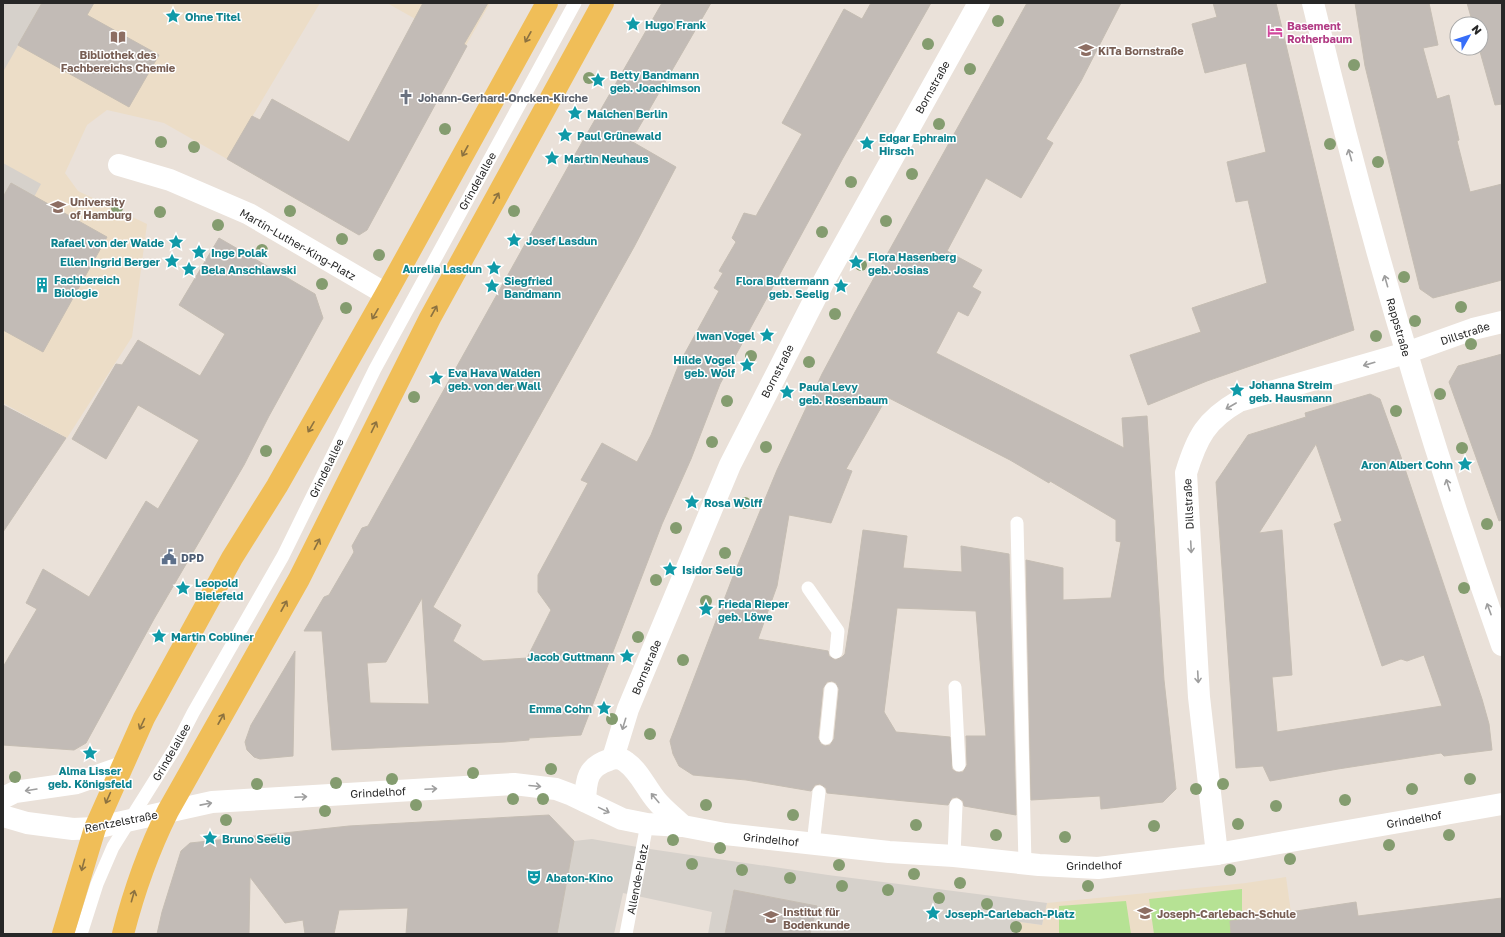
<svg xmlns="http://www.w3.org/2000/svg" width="1505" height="937" font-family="'Golos Text',sans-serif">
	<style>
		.education { fill: #ecddc7 }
		.green { fill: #b6e294 }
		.plaza { fill: #d6d1cb }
		.building { fill: #c2bbb6; stroke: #c5bdb3; fill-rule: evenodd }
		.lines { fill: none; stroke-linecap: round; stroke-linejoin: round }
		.lane { stroke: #fff; stroke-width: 13 }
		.street { stroke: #fff; stroke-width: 22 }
		.secondary { stroke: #fff; stroke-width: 22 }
		.primary { stroke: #f0be58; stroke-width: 22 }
		.tree { fill: #849c6f }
		.oneway { stroke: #8c7240 }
		.oneway2 { stroke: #9e9e9e }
		.labels { text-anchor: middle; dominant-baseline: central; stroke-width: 3; stroke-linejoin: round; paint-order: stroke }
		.culture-label { font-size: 11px; font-weight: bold; fill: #0d838f; stroke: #fff; text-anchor: start }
		.hotel-label { font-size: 11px; font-weight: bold; fill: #b23c85; stroke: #fff; text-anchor: start }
		.education-label { font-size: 11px; font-weight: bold; fill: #785e54; stroke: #fff; text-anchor: start }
		.street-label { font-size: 11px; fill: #272727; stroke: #fff }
		.worship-label { font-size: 11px; font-weight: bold; fill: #5b616d; stroke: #fff; text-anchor: start }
		.service-label { font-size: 11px; font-weight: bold; fill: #4e5e75; stroke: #fff; text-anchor: start }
	</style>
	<rect width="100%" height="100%" fill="#eae1d9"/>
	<g class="education">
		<path d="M3 3H320L227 159 164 123 107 110 87 125 65 173 78 191 147 224 132 337 67 438 3 403Z"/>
		<path d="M387 3H490L465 47Z"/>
		<path d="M1286 877 1294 934H1018L1020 922 1042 925 1047 903 1246 883Z"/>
	</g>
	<g class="green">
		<path d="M1242 889V934H1154L1149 899Z"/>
		<path d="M1126 901 1131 934H1059V906Z"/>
	</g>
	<g class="plaza">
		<path d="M3 3H42L3 72Z"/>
		<path d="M3 163 41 184 34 197 11 184 3 197Z"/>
		<path d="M592 839 643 848 828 875 1047 903 1042 925 1020 922 1018 934H810L815 911 812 905 738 891 733 893 725 934H708L712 912 623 893 614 934H557L574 841Z"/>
	</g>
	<g class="building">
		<path d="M42 3H94L87 15 159 55 129 107 18 45Z"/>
		<path d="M423 3H488L464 44 467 46 367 230 359 235 227 159 252 116 260 120 272 99 349 142Z"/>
		<path d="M662 3H711L631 141 676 167 634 247 433 607 461 625 453 641 483 661 527 658 551 610 538 592V575L588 483 581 480 602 443 637 462 651 435 679 364 719 291 714 288 723 273 719 271 736 242 732 238 744 213 756 216 802 134 782 123 844 9 862 19 871 3H931L843 158 720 384 691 459 662 524 581 735 529 738V740L505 742 332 750 322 631H304L324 597 329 595 354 552 352 546 362 528 368 526 573 158ZM422 598 429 704 370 703 367 663 386 662Z"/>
		<path d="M1027 3H1121L1081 81 1046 139 1053 143 1021 198 986 178 947 251 982 270 972 287 981 292 968 316 958 311 936 353 1124 448 1122 418 1147 416 1164 680 1176 789 1163 802 1101 809 1100 796 1031 800 1026 560 1063 568V600L1111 598 1121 542 1116 541V520L1050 481 1049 483 1010 460 887 397 846 469 852 471 831 523 789 515 777 586 758 639 828 651 829 656 835 660 842 657 845 654 852 609 863 530 907 536 903 568 962 572 961 546 1009 554 1016 815 964 806 963 801 957 797 952 798 948 805 905 801 827 793 826 788 820 784 815 785 811 791 746 780 693 775 679 766 673 754 670 741 732 579 777 470 822 374 855 312ZM897 608 976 611 986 736H966L967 765 963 772H956L952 769 950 737 896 732 884 712ZM832 681 836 683 839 689 834 739 830 745 825 746 821 744 818 738 823 688 827 682Z"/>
		<path d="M1213 3H1276L1354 330 1207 381 1148 405 1130 355 1201 332 1192 308 1267 283 1248 200 1236 202 1227 162 1266 152 1246 63 1205 73 1192 24 1217 17Z"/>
		<path d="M1355 3H1429L1438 45 1423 48 1437 99 1449 95 1459 140 1457 141 1470 192 1502 184V280L1433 298 1420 289 1365 66Z"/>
		<path d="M1467 3H1502V104L1495 105 1479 48H1481V24H1473Z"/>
		<path d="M11 183 107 237 43 352 3 330V197Z"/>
		<path d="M219 238 315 294 323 318 269 416 244 465 154 619 86 743 74 750 3 745V667L37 609 26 603 43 569 89 597 146 501 158 509 199 440 138 405 106 459 72 439 116 364 122 365 138 340 200 376 225 334 179 305Z"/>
		<path d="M1502 354V520L1499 521 1449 382 1458 366Z"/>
		<path d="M1370 394 1380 399 1401 457 1482 699 1489 724 1492 750 1444 756 1441 753 1338 769 1270 781 1263 766 1236 768 1216 482 1248 435 1306 417 1305 413ZM1316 444 1342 521 1334 524 1382 666 1401 659 1407 661 1424 655 1442 706 1277 732 1272 677 1292 675 1282 530 1259 533Z"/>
		<path d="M3 405 66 438 3 532Z"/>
		<path d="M295 651 293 756 260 759 254 757 247 750 245 742 251 725Z"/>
		<path d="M549 815 574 841 557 934H406L408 908 339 910 334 934H305L303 920 285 923 250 877 249 934H157L162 912 181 851 190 843 349 826Z"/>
		<path d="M734 890 817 906 810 934H725Z"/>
		<path d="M1502 898V934H1231L1230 921 1356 902 1358 916Z"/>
	</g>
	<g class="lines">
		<g class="lane">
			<path d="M1017 523 1025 864"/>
			<path d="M808 588 838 631 836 652"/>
			<path d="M955 687 959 765"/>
			<path d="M826 738 831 689"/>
			<path d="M813 844 819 792"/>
			<path d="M954 856 956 805"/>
			<path d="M81 934 97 884 113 847 175 748 193 713 283 556 375 369 575 3"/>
			<path d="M626 934 647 824"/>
		</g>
		<g class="street">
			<path d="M1313 3C1365 220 1427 435 1502 645"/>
			<path d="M119 165 170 180 249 214 386 294"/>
			<path d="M613 758 628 709 730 465 825 279 979 3"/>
			<path d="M1217 854 1199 697 1186 473C1197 437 1206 420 1239 401L1406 353 1473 329 1502 322"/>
		</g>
		<g class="secondary">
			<path d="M3 798 15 792 77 783 122 767"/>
			<path d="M585 801C586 780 587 767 609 760 615 757 621 758 626 762 639 771 646 788 656 800 664 810 674 817 683 826"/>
			<path d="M3 816 27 823 73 829 95 828 212 802 514 784 556 789 572 795 622 819 647 824 683 826 725 834 889 852 954 856 1039 865 1098 868 1217 854 1502 804"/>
		</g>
		<g class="primary">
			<path d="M63 934 95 828 144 718 232 558 277 486 386 294 547 3"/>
			<path d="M123 934C134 891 148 851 168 811L299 579 430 318 603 3"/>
		</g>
	</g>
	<g class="tree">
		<circle cx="998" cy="21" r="6"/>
		<circle cx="928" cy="44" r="6"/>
		<circle cx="1354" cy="65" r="6"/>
		<circle cx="970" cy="69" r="6"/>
		<circle cx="589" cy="78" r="6"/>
		<circle cx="939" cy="124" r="6"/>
		<circle cx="445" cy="129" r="6"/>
		<circle cx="161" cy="142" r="6"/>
		<circle cx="1330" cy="144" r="6"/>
		<circle cx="194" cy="147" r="6"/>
		<circle cx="1378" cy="162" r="6"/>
		<circle cx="912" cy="174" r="6"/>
		<circle cx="851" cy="182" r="6"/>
		<circle cx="117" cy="208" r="6"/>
		<circle cx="290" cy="211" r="6"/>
		<circle cx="514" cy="211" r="6"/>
		<circle cx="160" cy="212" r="6"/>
		<circle cx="886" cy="221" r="6"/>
		<circle cx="218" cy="225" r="6"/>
		<circle cx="822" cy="232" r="6"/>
		<circle cx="342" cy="239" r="6"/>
		<circle cx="262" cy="250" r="6"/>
		<circle cx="379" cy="255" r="6"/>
		<circle cx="861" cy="265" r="6"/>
		<circle cx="1404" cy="277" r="6"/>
		<circle cx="322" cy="284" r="6"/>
		<circle cx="1461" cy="307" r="6"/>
		<circle cx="346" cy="308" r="6"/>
		<circle cx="835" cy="314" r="6"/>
		<circle cx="1415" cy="321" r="6"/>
		<circle cx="1376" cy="336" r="6"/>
		<circle cx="1471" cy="344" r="6"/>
		<circle cx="751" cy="356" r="6"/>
		<circle cx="809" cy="362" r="6"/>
		<circle cx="1440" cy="394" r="6"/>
		<circle cx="414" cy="397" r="6"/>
		<circle cx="727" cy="401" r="6"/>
		<circle cx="1396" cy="411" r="6"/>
		<circle cx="712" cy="442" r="6"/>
		<circle cx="766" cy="447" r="6"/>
		<circle cx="1462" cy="448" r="6"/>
		<circle cx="266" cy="451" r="6"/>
		<circle cx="745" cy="503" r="6"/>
		<circle cx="1487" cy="524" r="6"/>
		<circle cx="676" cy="528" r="6"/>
		<circle cx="725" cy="553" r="6"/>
		<circle cx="656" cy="580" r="6"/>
		<circle cx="1464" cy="588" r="6"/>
		<circle cx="706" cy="601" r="6"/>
		<circle cx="638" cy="637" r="6"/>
		<circle cx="683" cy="660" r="6"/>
		<circle cx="612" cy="719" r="6"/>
		<circle cx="650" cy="734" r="6"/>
		<circle cx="551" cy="769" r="6"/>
		<circle cx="473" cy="773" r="6"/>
		<circle cx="15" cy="777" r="6"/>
		<circle cx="392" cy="779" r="6"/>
		<circle cx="1470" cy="779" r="6"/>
		<circle cx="336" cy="783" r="6"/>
		<circle cx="257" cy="784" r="6"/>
		<circle cx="1223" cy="784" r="6"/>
		<circle cx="1196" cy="789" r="6"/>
		<circle cx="1412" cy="789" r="6"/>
		<circle cx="513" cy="799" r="6"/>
		<circle cx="543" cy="799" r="6"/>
		<circle cx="1345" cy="800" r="6"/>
		<circle cx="416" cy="805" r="6"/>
		<circle cx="706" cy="805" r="6"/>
		<circle cx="1276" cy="806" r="6"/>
		<circle cx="325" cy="811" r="6"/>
		<circle cx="793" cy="815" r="6"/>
		<circle cx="226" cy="820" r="6"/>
		<circle cx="1238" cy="824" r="6"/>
		<circle cx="916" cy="825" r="6"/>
		<circle cx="1154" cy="826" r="6"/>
		<circle cx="996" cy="835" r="6"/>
		<circle cx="1449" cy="835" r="6"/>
		<circle cx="1065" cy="837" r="6"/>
		<circle cx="673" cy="840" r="6"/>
		<circle cx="1389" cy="845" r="6"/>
		<circle cx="720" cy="848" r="6"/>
		<circle cx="1290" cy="859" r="6"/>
		<circle cx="692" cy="864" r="6"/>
		<circle cx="839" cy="865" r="6"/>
		<circle cx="742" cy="870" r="6"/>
		<circle cx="1230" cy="870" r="6"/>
		<circle cx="914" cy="874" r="6"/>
		<circle cx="790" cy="878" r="6"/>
		<circle cx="960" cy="883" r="6"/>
		<circle cx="842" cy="886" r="6"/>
		<circle cx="1088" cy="886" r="6"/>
		<circle cx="888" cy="890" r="6"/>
		<circle cx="939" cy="898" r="6"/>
		<circle cx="987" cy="904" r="6"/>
		<circle cx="1016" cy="927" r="6"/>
	</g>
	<defs><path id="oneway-shaft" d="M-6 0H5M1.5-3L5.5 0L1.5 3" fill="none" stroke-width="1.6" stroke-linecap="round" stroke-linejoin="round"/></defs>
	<g class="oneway">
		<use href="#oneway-shaft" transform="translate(528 37) rotate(119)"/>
		<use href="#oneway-shaft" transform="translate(465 151) rotate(119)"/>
		<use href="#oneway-shaft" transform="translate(496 198) rotate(-61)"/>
		<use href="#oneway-shaft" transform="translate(434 311) rotate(-61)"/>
		<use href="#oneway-shaft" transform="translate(375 314) rotate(120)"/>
		<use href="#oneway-shaft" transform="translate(311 427) rotate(120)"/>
		<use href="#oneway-shaft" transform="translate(374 427) rotate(-64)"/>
		<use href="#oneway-shaft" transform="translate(317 544) rotate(-63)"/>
		<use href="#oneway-shaft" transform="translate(284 606) rotate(-61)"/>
		<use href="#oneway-shaft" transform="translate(221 719) rotate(-61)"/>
		<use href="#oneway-shaft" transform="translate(142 724) rotate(115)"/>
		<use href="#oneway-shaft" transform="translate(108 798) rotate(114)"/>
		<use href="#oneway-shaft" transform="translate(83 865) rotate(105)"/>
		<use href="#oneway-shaft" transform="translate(133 896) rotate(-74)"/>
	</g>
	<g class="oneway2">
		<use href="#oneway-shaft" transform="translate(1350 155) rotate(-106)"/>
		<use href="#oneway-shaft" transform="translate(1386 281) rotate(-106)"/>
		<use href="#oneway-shaft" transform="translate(1369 364) rotate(164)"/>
		<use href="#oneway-shaft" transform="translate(1231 406) rotate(150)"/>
		<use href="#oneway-shaft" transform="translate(1448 485) rotate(-108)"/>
		<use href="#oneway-shaft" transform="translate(1191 547) rotate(87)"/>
		<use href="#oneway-shaft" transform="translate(1489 609) rotate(-110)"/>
		<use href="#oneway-shaft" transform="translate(1198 677) rotate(87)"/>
		<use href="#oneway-shaft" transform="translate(624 724) rotate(107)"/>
		<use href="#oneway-shaft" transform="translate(535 786) rotate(5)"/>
		<use href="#oneway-shaft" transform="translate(431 789) rotate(-3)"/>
		<use href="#oneway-shaft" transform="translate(31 790) rotate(171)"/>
		<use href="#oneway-shaft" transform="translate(301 797) rotate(-3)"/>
		<use href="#oneway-shaft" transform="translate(655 798) rotate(-130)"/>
		<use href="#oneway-shaft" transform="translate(206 804) rotate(-11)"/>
		<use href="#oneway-shaft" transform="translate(604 810) rotate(26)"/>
	</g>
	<defs>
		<g id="sight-bare" transform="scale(1.2)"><path d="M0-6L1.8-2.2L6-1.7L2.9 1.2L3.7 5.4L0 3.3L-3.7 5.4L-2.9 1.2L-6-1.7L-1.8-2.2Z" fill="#0f9aa8" stroke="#fff" stroke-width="2.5" paint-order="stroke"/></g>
		<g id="hotel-bare" transform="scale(1.2)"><path d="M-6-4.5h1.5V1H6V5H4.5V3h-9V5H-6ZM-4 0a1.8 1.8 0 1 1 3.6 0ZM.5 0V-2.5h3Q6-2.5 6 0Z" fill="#d1479c" stroke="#fff" stroke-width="2.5" paint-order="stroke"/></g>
		<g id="library-bare" transform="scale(1.2)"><path d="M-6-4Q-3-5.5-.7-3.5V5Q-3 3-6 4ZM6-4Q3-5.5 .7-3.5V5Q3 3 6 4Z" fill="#8d6e63" stroke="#fff" stroke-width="2.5" paint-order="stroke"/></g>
		<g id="school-bare" transform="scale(1.2)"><path d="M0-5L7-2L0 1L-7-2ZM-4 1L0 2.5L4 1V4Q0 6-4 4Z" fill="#8d6e63" stroke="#fff" stroke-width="2.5" paint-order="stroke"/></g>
		<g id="church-bare" transform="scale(1.2)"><path d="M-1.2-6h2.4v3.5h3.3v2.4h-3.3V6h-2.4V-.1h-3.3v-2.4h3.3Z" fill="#6b7280" stroke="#fff" stroke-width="2.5" paint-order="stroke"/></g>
		<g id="university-bare" transform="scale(1.2)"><path d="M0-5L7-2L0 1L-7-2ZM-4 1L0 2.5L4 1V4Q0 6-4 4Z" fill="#8d6e63" stroke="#fff" stroke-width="2.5" paint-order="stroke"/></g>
		<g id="building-bare" transform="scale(1.2)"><path d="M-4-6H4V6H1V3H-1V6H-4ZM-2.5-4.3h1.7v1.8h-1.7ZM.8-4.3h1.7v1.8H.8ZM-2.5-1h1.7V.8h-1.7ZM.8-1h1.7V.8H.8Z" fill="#0f9aa8" stroke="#fff" stroke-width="2.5" paint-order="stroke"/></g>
		<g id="civic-bare" transform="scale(1.2)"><path d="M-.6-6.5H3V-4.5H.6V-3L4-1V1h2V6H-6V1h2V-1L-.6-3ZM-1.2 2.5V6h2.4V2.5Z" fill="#5c6f8a" stroke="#fff" stroke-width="2.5" paint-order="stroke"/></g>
		<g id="theatre-bare" transform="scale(1.2)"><path d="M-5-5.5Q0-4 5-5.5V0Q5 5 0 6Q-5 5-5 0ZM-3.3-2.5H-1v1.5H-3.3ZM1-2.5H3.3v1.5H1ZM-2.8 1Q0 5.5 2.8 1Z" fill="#0f9aa8" stroke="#fff" stroke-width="2.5" paint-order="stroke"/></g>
	</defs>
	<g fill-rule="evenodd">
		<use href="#sight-bare" x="173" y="16"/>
		<use href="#sight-bare" x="633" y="24"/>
		<use href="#hotel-bare" x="1275" y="31"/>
		<use href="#library-bare" x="118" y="37"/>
		<use href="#school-bare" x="1086" y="50"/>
		<use href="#sight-bare" x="598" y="80"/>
		<use href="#church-bare" x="406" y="97"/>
		<use href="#sight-bare" x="575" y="113"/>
		<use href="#sight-bare" x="565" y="135"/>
		<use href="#sight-bare" x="867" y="143"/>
		<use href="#sight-bare" x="552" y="158"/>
		<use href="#university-bare" x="58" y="207"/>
		<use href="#sight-bare" x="514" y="240"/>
		<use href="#sight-bare" x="176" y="242"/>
		<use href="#sight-bare" x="199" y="252"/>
		<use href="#sight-bare" x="172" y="261"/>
		<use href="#sight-bare" x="856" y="262"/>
		<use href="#sight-bare" x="494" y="268"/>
		<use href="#sight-bare" x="189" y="269"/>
		<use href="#building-bare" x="42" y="285"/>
		<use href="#sight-bare" x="492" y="286"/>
		<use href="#sight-bare" x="841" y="286"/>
		<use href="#sight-bare" x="767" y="335"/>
		<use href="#sight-bare" x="747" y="365"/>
		<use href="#sight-bare" x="436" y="378"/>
		<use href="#sight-bare" x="1237" y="390"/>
		<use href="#sight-bare" x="787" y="392"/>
		<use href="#sight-bare" x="1465" y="464"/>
		<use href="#sight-bare" x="692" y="502"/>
		<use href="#civic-bare" x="169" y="557"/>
		<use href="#sight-bare" x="670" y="569"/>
		<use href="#sight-bare" x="183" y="588"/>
		<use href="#sight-bare" x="706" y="609"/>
		<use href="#sight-bare" x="159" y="636"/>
		<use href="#sight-bare" x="627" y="656"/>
		<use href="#sight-bare" x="604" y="708"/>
		<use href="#sight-bare" x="90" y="753"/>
		<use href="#sight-bare" x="210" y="838"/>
		<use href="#theatre-bare" x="534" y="877"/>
		<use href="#sight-bare" x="933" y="913"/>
		<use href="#school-bare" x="1145" y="913"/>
		<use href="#university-bare" x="771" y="917"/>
	</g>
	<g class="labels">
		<g class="culture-label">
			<text x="185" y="16">Ohne Titel</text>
			<text x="645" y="24">Hugo Frank</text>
			<text x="610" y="74">Betty Bandmann<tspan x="610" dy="13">geb. Joachimson</tspan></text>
			<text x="587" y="113">Malchen Berlin</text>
			<text x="577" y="135">Paul Grünewald</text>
			<text x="879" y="137">Edgar Ephraim<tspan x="879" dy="13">Hirsch</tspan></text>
			<text x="564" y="158">Martin Neuhaus</text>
			<text x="526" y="240">Josef Lasdun</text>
			<text x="164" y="242" text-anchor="end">Rafael von der Walde</text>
			<text x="211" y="252">Inge Polak</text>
			<text x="868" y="256">Flora Hasenberg<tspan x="868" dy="13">geb. Josias</tspan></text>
			<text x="160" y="261" text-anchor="end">Ellen Ingrid Berger</text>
			<text x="482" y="268" text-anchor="end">Aurelia Lasdun</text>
			<text x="201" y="269">Bela Anschlawski</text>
			<text x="54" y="279">Fachbereich<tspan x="54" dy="13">Biologie</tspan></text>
			<text x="504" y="280">Siegfried<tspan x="504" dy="13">Bandmann</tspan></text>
			<text x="829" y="280" text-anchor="end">Flora Buttermann<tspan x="829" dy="13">geb. Seelig</tspan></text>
			<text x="755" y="335" text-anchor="end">Iwan Vogel</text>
			<text x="735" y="359" text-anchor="end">Hilde Vogel<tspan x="735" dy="13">geb. Wolf</tspan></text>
			<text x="448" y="372">Eva Hava Walden<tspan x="448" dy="13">geb. von der Wall</tspan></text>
			<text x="1249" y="384">Johanna Streim<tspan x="1249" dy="13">geb. Hausmann</tspan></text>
			<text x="799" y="386">Paula Levy<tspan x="799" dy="13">geb. Rosenbaum</tspan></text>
			<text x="1453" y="464" text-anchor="end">Aron Albert Cohn</text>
			<text x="704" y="502">Rosa Wolff</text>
			<text x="682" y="569">Isidor Selig</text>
			<text x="195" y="582">Leopold<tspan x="195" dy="13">Bielefeld</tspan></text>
			<text x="718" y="603">Frieda Rieper<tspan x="718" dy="13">geb. Löwe</tspan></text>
			<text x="171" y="636">Martin Cobliner</text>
			<text x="615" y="656" text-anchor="end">Jacob Guttmann</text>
			<text x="592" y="708" text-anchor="end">Emma Cohn</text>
			<text x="90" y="770" text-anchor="middle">Alma Lisser<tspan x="90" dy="13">geb. Königsfeld</tspan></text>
			<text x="222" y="838">Bruno Seelig</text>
			<text x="546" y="877">Abaton-Kino</text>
			<text x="945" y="913">Joseph-Carlebach-Platz</text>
		</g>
		<g class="hotel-label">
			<text x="1287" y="25">Basement<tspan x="1287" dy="13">Rotherbaum</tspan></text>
		</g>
		<g class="education-label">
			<text x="1098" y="50">KiTa Bornstraße</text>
			<text x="118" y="54" text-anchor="middle">Bibliothek des<tspan x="118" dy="13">Fachbereichs Chemie</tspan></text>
			<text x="70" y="201">University<tspan x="70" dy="13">of Hamburg</tspan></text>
			<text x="783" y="911">Institut für<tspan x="783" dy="13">Bodenkunde</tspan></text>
			<text x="1157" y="913">Joseph-Carlebach-Schule</text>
		</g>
		<g class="street-label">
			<text transform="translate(932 87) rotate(-61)">Bornstraße</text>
			<text transform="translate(477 181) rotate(-61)">Grindelallee</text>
			<text transform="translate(298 244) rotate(30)">Martin-Luther-King-Platz</text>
			<text transform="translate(1399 327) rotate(74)">Rappstraße</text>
			<text transform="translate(1465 333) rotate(-18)">Dillstraße</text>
			<text transform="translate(777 371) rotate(-63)">Bornstraße</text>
			<text transform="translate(326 468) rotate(-64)">Grindelallee</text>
			<text transform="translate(1188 504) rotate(-93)">Dillstraße</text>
			<text transform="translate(646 667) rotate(-67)">Bornstraße</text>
			<text transform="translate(171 752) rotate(-60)">Grindelallee</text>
			<text transform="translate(378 792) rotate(-3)">Grindelhof</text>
			<text transform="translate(1414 819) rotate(-10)">Grindelhof</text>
			<text transform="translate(121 821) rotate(-11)">Rentzelstraße</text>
			<text transform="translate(771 839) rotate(6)">Grindelhof</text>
			<text transform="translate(1094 865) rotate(-1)">Grindelhof</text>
			<text transform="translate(637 879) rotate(-79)">Allende-Platz</text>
		</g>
		<g class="worship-label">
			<text x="418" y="97">Johann-Gerhard-Oncken-Kirche</text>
		</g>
		<g class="service-label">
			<text x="181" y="557">DPD</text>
		</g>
	</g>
	<rect width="1505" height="937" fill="none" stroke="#272727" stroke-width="8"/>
	<g transform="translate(1469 36) rotate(51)"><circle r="19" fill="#ffffff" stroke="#a9a9a9"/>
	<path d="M0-3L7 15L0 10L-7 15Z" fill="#376ef9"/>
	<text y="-6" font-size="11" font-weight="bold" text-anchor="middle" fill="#272727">N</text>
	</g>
</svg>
